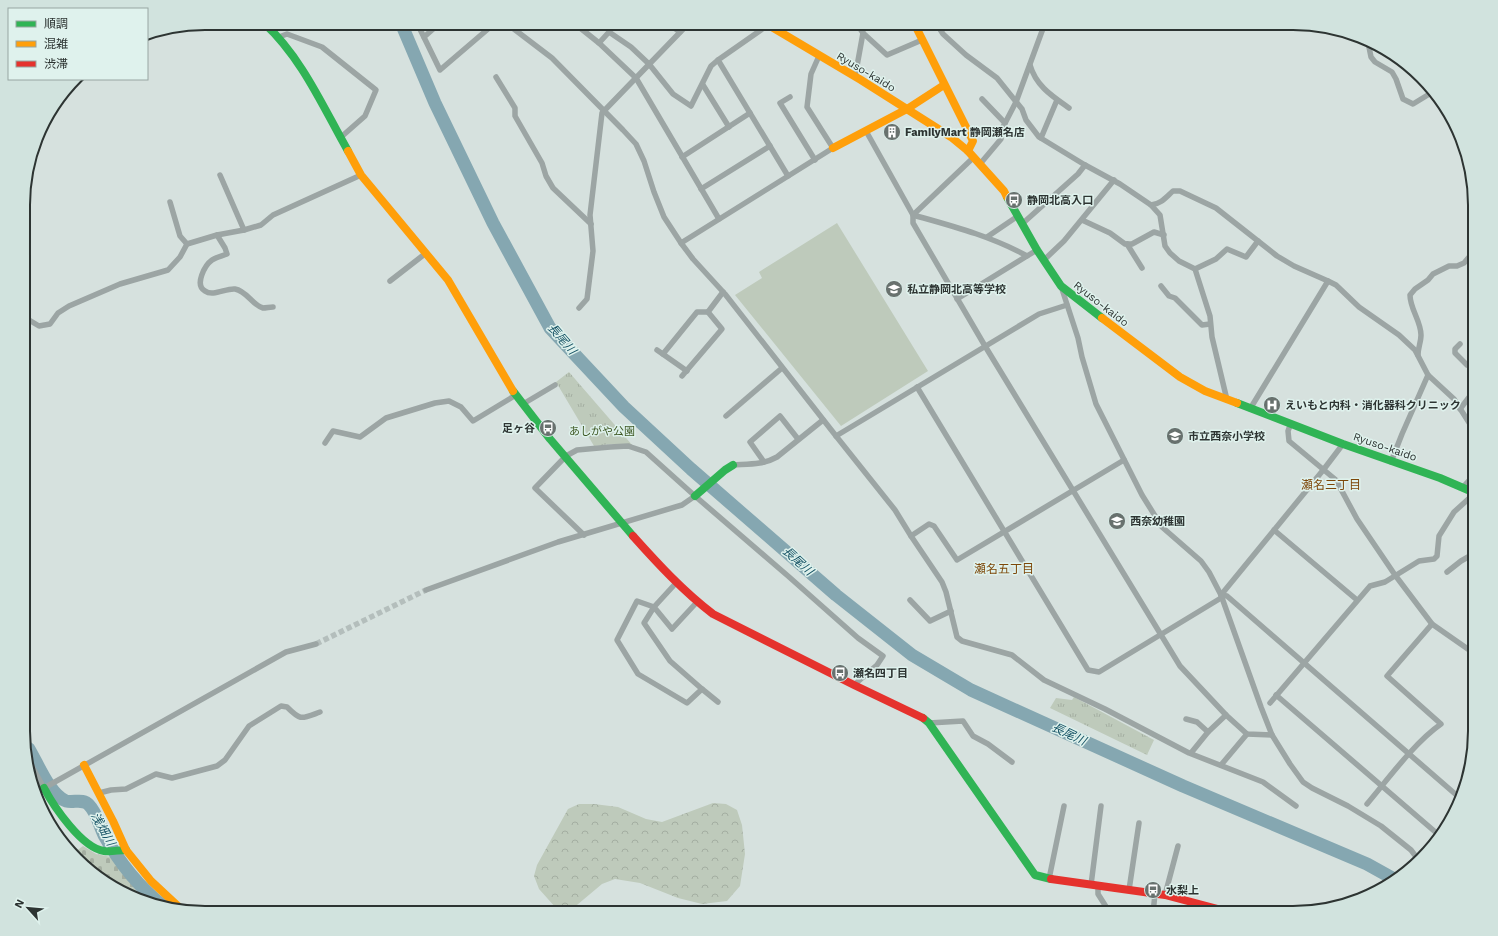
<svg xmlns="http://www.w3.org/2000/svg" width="1498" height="936" font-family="'Work Sans','Noto Sans JP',sans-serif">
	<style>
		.grass { fill: #becabb }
		.forest { fill: url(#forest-crowns) }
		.cemetery { fill: url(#cemetery-stones) }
		.park { fill: url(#park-tufts) }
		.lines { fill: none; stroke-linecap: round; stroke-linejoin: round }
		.river { stroke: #85a7b1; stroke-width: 13 }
		.street-tunnel { stroke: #b4bebc; stroke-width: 5.5; stroke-dasharray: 5.5 3; stroke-linecap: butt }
		.street { stroke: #9ca5a4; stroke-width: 5.5 }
		.fast { stroke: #30b455; stroke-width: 8 }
		.slow { stroke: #ff9f0a; stroke-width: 8 }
		.jam { stroke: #e5322d; stroke-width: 8 }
		.labels { text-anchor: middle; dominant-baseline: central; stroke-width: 3; stroke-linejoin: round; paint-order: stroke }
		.street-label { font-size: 11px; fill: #2d3432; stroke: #dff2ed }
		.poi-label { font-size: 11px; font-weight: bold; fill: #2d3432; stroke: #dff2ed; text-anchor: start }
		.park-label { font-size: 11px; fill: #3d5622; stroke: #dff2ed }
		.water-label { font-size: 12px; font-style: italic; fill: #195567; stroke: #dff2ed }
		.neighbourhood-label { font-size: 12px; fill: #7d4709; stroke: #dff2ed }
		.rim { fill: none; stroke: #2d3432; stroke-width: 2 }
	</style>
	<defs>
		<pattern id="forest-crowns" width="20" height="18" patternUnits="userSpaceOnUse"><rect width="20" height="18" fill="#becabb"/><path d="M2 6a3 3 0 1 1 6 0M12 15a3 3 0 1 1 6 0" fill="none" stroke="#a4aea1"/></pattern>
		<pattern id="cemetery-stones" width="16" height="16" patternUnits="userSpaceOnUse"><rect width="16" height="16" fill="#becabb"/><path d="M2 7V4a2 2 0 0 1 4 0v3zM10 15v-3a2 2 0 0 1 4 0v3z" fill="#a4aea1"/></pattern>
		<pattern id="park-tufts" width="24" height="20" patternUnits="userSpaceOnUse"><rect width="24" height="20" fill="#becabb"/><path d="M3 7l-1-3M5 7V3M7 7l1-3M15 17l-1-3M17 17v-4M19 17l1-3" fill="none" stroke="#a4aea1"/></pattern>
	</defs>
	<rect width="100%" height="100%" fill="#d6e1de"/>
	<path class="grass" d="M837 223 928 371 841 426 735 295 762 278 759 272Z"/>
	<path class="forest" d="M713 803 726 804 737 810 742 825 745 854 740 886 727 901 702 904 678 898 640 883 615 879 602 884 571 910 556 908 539 889 534 876 537 865 568 809 579 804H594L618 807 646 819 662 822Z"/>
	<path class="cemetery" d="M83 846 96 854 111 857 145 902 104 882 75 852Z"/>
	<g class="park">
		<path d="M569 372 633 446 612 444 594 446 556 382Z"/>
		<path d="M1074 697 1154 740 1147 755 1050 708 1056 698 1072 700Z"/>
	</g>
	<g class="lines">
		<g class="river">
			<path d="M401 23 435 103 493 223 550 328 624 407 691 469 836 595 912 655 971 690 1183 786 1367 864 1394 879"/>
			<path d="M25 746 29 749C38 764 50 795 66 801 74 803 83 798 89 805 97 813 99 825 104 835 119 862 139 887 163 906"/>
		</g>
		<path class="street-tunnel" d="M316 644 426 590"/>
		<g class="street">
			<path d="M417 23 440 70 495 23"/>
			<path d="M506 23 552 58 623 130 636 144 644 161 654 192 664 217 681 243 693 259 725 294 836 436"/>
			<path d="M574 23 599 43 636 78 719 219"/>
			<path d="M667 23 680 32"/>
			<path d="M856 23 863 33 887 55 922 40"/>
			<path d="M936 23 943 34 966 55 997 78 1022 109 1026 120 1039 137 1085 165 1120 184 1151 205C1161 204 1166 197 1173 191H1180L1216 208 1277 256 1294 266 1328 281 1336 285 1359 307 1399 335 1415 350 1428 375 1454 399 1475 432"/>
			<path d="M768 25 718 60 788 176"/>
			<path d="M279 37 287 34 322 47 376 90 365 116 340 138"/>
			<path d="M424 37 440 23"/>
			<path d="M1368 42 1371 57 1375 62 1392 72 1396 79 1403 99 1413 104 1431 93"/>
			<path d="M599 43 609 32 631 47 649 64 673 94 691 106 711 66 718 60"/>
			<path d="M1030 65C1036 86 1052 96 1069 108"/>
			<path d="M496 77 515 108V116L542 163 546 176 553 188 591 224"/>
			<path d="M855 77 863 33"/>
			<path d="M703 85 729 127"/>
			<path d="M790 97 780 103 815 160"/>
			<path d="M982 99 1005 123"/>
			<path d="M866 131 913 215V223L985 346 1180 666 1226 715 1247 734 1272 735"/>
			<path d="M1041 138 1057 100"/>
			<path d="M682 157 750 113"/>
			<path d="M974 157 913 215C952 226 991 236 1027 256L1037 250"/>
			<path d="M980 164 1001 139 1002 129 1016 102 1045 23"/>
			<path d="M220 175 244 230"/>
			<path d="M701 189 770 146"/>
			<path d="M170 202 180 236 187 244"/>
			<path d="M1151 205 1160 215 1165 246 1170 253 1179 261 1195 269 1210 316 1212 337 1227 400"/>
			<path d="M1082 220 1110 233 1125 244H1132L1154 232 1164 235"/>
			<path d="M1022 224 1078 174 1085 165"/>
			<path d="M217 235 225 248 227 254C222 256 216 257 212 260 205 265 194 285 205 291 213 297 226 288 235 289 247 291 252 305 263 308 266 308 270 307 273 307"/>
			<path d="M987 237 1018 216"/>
			<path d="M681 243 833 148 807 107 811 74 819 56"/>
			<path d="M1127 244 1142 268"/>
			<path d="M1044 260 1064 241 1114 180"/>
			<path d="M1195 269 1216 259 1227 249 1246 257 1258 241"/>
			<path d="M390 281 426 253"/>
			<path d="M1061 286 1078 338 1082 357 1096 404 1142 495 1162 527 1201 561 1209 572 1221 595 1261 707 1272 735 1290 764 1303 782 1312 788 1348 806 1381 826 1411 850 1417 858"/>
			<path d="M1161 286 1169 296 1175 298 1202 325 1210 324"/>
			<path d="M957 299 1027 256"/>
			<path d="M1067 305 1039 314 836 436 895 510 911 536 929 524 934 526 957 560 1124 460"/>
			<path d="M579 308 587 299 593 251 590 215 602 113 689 23"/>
			<path d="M25 319 29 320 39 326 50 324 58 313 69 306 120 284 168 270 180 257 187 244 217 235 244 230 261 225 273 215 361 175"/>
			<path d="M1460 344 1455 349V353L1467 365 1475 367"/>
			<path d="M657 350 687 371"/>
			<path d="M663 354 697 312H708"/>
			<path d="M1418 355C1418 348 1421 342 1421 335 1421 321 1410 309 1410 295L1415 289 1428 280 1433 274 1449 266H1457L1464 263 1475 250"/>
			<path d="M682 376 722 329 708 312 723 292"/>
			<path d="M917 387 1088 670 1099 672 1221 598"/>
			<path d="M523 404 555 385"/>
			<path d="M1250 409 1328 281"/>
			<path d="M1460 409 1470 396 1475 393"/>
			<path d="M726 416 782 368"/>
			<path d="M1291 423 1288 431 1289 441 1336 480 1357 519 1395 575 1432 624 1475 654"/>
			<path d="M325 443 333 431 360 437 386 418 435 403 449 401 461 407 473 421 516 395"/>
			<path d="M764 462 750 442 780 416 798 439"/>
			<path d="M1391 462 1402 434 1428 375"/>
			<path d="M733 465C749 464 763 465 777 457L823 420"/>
			<path d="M1463 487 1475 474"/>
			<path d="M1274 530 1357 600"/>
			<path d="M584 535 535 488 566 456 577 450 610 447 628 446 646 452 695 496 788 576 858 638 883 656 877 665 854 685"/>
			<path d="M911 536 942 582 946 592 957 637 962 641 1012 655 1044 680 1105 709 1189 753 1263 782 1296 806"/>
			<path d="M1447 572 1461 561 1475 553"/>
			<path d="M676 583 654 607 637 601 617 640 638 674 687 703 702 689 670 661 644 623 654 607 672 629 697 602"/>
			<path d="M426 590 558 542 682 505 695 496"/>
			<path d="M1221 595 1227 596 1461 799"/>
			<path d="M1221 595 1324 469 1343 444"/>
			<path d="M910 600 930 621 951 611"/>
			<path d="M702 689 718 702"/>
			<path d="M1276 695 1440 836"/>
			<path d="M1270 703 1370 586 1385 582 1419 561 1434 559 1437 556 1439 536 1454 512 1475 493"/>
			<path d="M1186 719 1197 722 1208 732"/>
			<path d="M929 723 963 721 973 736 988 744 1012 762"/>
			<path d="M1191 753 1208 732 1226 715"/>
			<path d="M25 754 44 788"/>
			<path d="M1221 765 1247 734"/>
			<path d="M37 792 286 652 316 644"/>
			<path d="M99 793 111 790 126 789 156 774 172 778 217 766 225 760 249 726 281 706 287 707C301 721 301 719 320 712"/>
			<path d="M1367 804C1388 779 1415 742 1441 724L1387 676 1432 624"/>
			<path d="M1049 879 1064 806"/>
			<path d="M1091 885 1101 806"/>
			<path d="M1098 886V894L1110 913"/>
			<path d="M1129 890 1139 823"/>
			<path d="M1165 895 1178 846"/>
			<path d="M1153 913 1155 894"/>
		</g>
		<g class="fast">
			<path d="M264 23C302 58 323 107 348 151"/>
			<path d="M1007 197 1037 250 1061 286 1102 318"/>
			<path d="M513 391 550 439 633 536"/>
			<path d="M1237 403 1343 444 1440 478 1475 493"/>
			<path d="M695 496 725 470 733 465"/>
			<path d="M923 718 929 723 1035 875 1051 879"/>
			<path d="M44 788C54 807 82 848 104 851 111 852 119 850 126 850"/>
		</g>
		<g class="slow">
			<path d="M765 23 861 80 951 137 968 151 1004 191 1007 197"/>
			<path d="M914 23 973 141 968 151"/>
			<path d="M833 148 907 109 944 85"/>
			<path d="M348 151 361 175 448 280 513 391"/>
			<path d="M1102 318 1180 377 1205 391 1237 403"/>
			<path d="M84 765 113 821 126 850 151 881 181 909"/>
		</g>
		<g class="jam">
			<path d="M633 536C658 564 683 591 713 614L854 685 923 718"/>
			<path d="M1051 879 1165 895 1233 913"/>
		</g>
	</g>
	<defs>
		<g id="building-disc" transform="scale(0.9)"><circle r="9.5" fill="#68716e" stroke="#dff2ed"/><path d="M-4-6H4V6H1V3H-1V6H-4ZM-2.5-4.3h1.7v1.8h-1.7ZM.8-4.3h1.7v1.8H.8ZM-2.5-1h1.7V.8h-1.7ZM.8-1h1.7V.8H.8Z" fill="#fff"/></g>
		<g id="bus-disc" transform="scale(0.9)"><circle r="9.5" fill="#68716e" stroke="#dff2ed"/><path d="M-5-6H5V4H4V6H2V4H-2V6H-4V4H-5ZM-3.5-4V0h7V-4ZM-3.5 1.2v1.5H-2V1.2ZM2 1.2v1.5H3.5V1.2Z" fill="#fff"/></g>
		<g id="school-disc" transform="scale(0.9)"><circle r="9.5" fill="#68716e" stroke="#dff2ed"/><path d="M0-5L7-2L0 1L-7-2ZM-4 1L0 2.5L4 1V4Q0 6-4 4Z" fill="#fff"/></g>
		<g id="hospital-disc" transform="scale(0.9)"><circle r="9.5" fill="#68716e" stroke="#dff2ed"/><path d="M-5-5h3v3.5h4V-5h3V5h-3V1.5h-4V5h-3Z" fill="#fff"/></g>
	</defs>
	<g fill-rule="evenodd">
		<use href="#building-disc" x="892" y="132"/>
		<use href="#bus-disc" x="1014" y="200"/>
		<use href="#school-disc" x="894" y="289"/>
		<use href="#hospital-disc" x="1272" y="405"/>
		<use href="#bus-disc" x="548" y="428"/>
		<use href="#school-disc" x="1175" y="436"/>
		<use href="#school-disc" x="1117" y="521"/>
		<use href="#bus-disc" x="840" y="673"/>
		<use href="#bus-disc" x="1153" y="890"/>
	</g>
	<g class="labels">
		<g class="street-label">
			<text transform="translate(866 72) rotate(31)">Ryuso-kaido</text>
			<text transform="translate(1101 304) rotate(38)">Ryuso-kaido</text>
			<text transform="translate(1385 447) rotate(19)">Ryuso-kaido</text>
		</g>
		<g class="poi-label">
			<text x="905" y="132">FamilyMart 静岡瀬名店</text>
			<text x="1027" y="200">静岡北高入口</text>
			<text x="907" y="289">私立静岡北高等学校</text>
			<text x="1285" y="405">えいもと内科・消化器科クリニック</text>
			<text x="535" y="428" text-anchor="end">足ヶ谷</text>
			<text x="1188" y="436">市立西奈小学校</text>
			<text x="1130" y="521">西奈幼稚園</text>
			<text x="853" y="673">瀬名四丁目</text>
			<text x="1166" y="890">水梨上</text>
		</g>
		<g class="park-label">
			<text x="602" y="431">あしがや公園</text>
		</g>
		<g class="water-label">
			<text transform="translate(562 339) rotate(49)">長尾川</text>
			<text transform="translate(798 561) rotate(42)">長尾川</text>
			<text transform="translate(1069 734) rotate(25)">長尾川</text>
			<text transform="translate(103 829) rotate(61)">浅畑川</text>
		</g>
		<g class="neighbourhood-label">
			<text x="1331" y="485">瀬名三丁目</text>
			<text x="1004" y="569">瀬名五丁目</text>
		</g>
	</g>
	<path d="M0 0H1498V936H0ZM205 30H1293A175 175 0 0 1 1468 205V731A175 175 0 0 1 1293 906H205A175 175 0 0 1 30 731V205A175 175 0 0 1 205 30Z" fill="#d1e3de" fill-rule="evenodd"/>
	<path class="rim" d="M205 30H1293A175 175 0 0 1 1468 205V731A175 175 0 0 1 1293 906H205A175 175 0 0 1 30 731V205A175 175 0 0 1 205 30Z"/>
	<rect x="8" y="8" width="140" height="72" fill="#dff2ed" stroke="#98a6a2"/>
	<rect x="16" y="21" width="20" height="6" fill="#30b455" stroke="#98a6a2"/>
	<text x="44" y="28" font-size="12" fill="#2d3432">順調</text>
	<rect x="16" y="41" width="20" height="6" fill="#ff9f0a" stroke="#98a6a2"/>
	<text x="44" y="48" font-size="12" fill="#2d3432">混雑</text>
	<rect x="16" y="61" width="20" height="6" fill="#e5322d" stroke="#98a6a2"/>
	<text x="44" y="68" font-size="12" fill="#2d3432">渋滞</text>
	<g transform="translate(28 908) rotate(297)" stroke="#dff2ed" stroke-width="3" paint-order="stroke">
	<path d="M0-3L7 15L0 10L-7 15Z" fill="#2d3432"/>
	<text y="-6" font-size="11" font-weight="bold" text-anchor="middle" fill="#2d3432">N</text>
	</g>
</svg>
